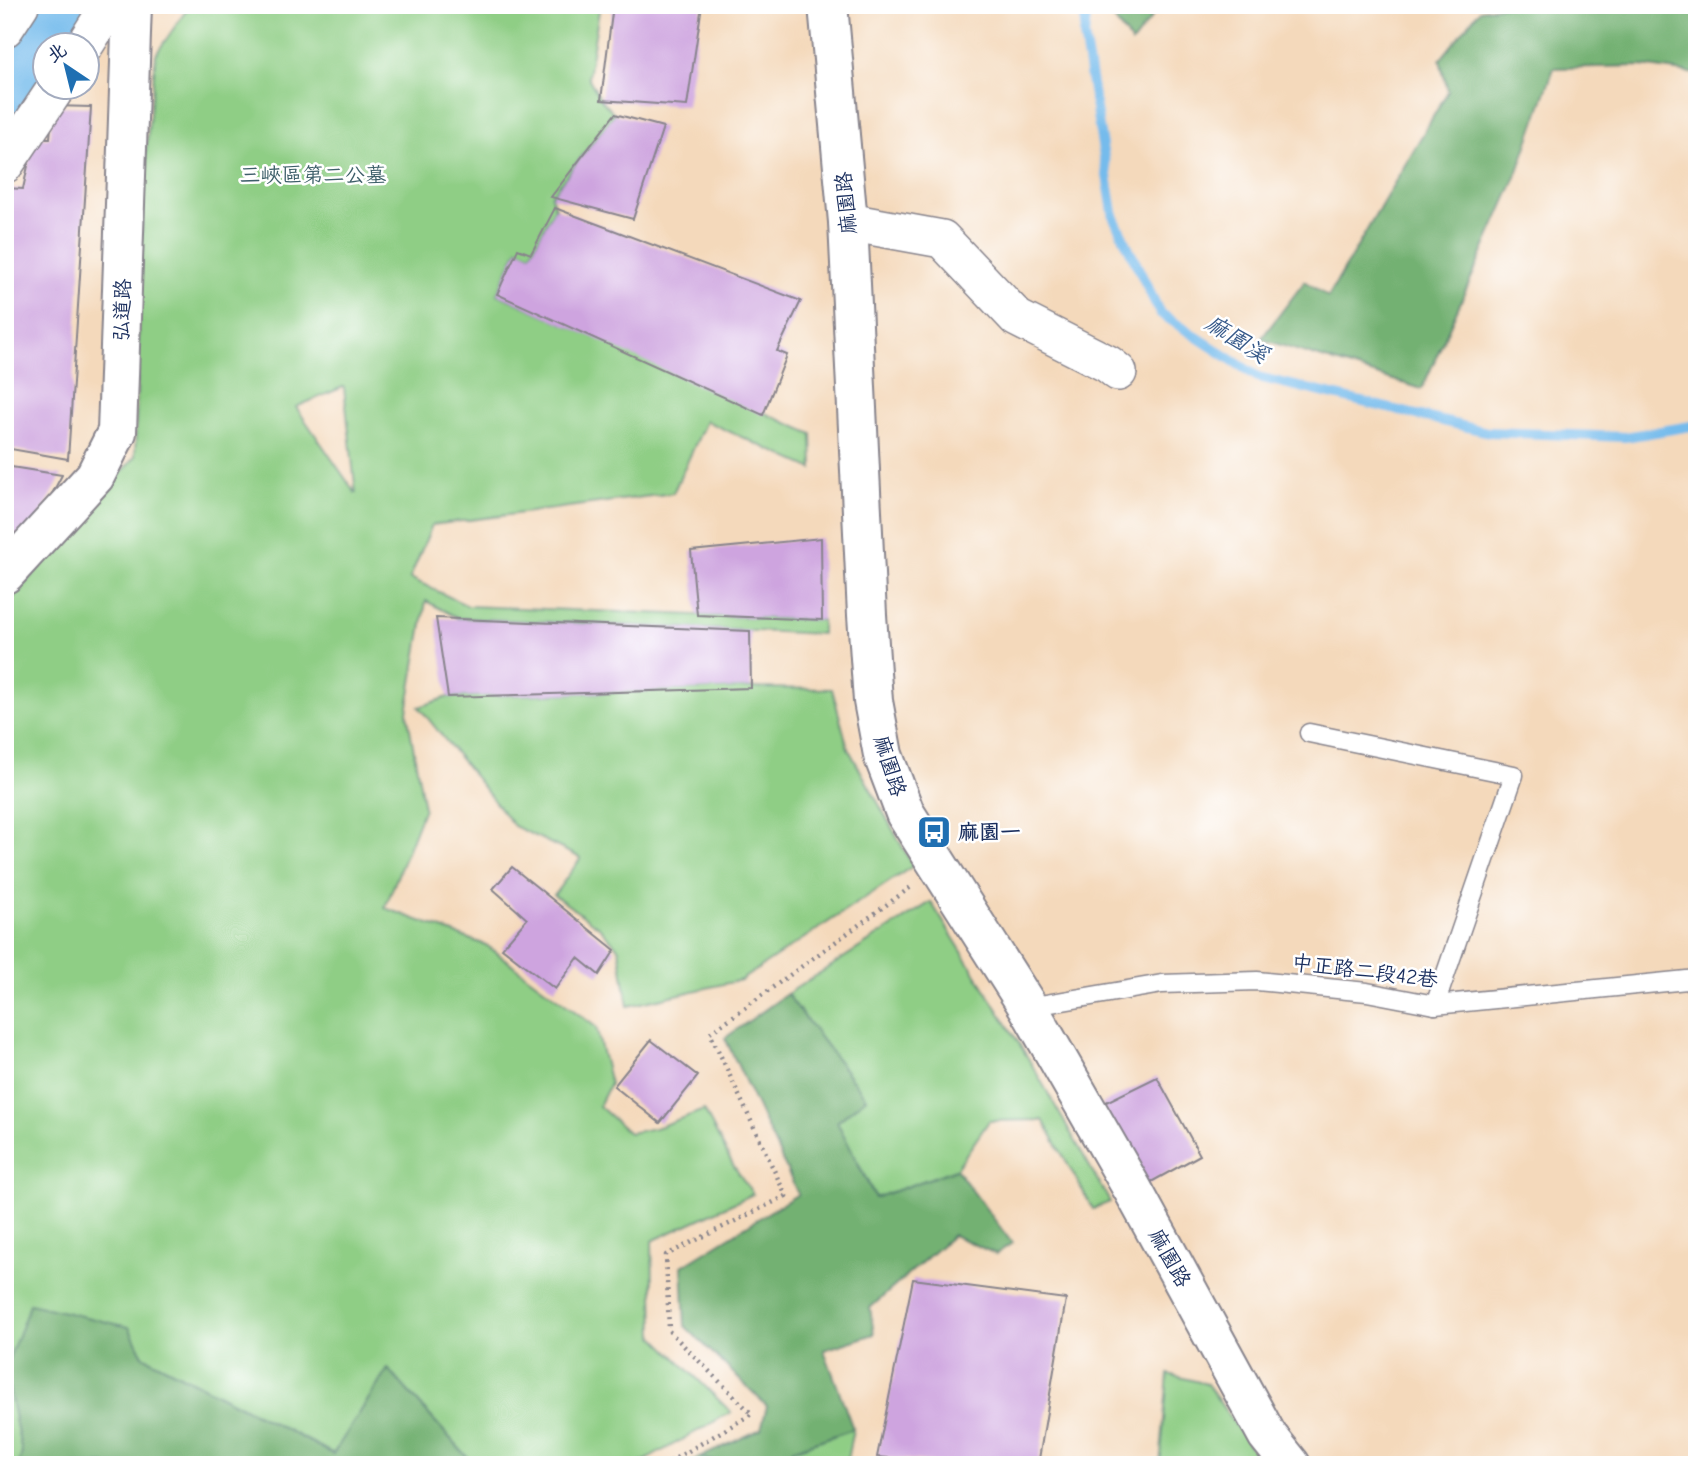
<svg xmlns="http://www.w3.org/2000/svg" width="1702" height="1470" font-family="'Comic Neue','LXGW WenKai TC',sans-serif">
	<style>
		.green { fill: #8fce85; stroke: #557e72; stroke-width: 2; fill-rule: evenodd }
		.forest { fill: #73b172; stroke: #477068; stroke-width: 2 }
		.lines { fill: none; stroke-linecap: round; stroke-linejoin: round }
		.stream { stroke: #75bbec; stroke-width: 10 }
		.river { stroke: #75bbec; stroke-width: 58 }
		.building { fill: #cea4df }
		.service-casing { stroke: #88848c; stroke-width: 21 }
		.minor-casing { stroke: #88848c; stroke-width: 40 }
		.tertiary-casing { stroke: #88848c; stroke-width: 42 }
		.path { stroke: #88848c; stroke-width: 4.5; stroke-dasharray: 2 5; stroke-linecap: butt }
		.service { stroke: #fff; stroke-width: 18 }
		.minor { stroke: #fff; stroke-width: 37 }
		.tertiary { stroke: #fff; stroke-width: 38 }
		.labels { text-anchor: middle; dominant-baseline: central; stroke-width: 5; stroke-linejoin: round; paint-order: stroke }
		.park-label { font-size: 21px; fill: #3e5f6a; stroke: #fff }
		.street-label { font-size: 21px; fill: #1b2f5e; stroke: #fff }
		.poi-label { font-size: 21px; font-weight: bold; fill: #1b2f5e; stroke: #fff; text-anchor: start }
		.water-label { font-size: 23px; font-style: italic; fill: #365989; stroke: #fff }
	</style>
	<rect width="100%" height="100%" fill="#fff"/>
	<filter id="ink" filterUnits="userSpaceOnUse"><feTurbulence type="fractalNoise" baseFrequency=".0143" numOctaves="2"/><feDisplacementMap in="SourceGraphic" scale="14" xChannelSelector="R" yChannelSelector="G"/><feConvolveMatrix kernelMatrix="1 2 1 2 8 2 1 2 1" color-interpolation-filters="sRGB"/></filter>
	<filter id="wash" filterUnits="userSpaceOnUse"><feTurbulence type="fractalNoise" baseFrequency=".00686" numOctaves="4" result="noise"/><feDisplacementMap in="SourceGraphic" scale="28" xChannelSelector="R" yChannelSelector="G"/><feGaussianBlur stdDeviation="1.57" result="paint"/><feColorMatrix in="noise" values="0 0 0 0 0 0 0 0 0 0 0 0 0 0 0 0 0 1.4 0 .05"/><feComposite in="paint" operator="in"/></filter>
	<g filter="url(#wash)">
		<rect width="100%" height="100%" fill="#f4d9bb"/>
		<g class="green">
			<path d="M190 5H600L588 77 601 100 615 114 551 196 555 208 531 254 518 249 497 294 812 434 813 469 706 421 673 493 432 525 410 578 468 606 822 620V634L458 618 426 601 407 712 424 808 385 908 486 945 596 1027 610 1084 599 1106 629 1133 655 1128 704 1110 733 1165 753 1194 652 1241 654 1336 731 1412 637 1465H474L388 1369 334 1454 143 1356 128 1327 5 1369 22 1453 18 1465H5V606L135 457 143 181 156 54ZM343 387 344 388 356 494 296 407Z"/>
			<path d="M751 688 832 689 848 748 913 866 741 980 628 1006 619 949 600 928 554 895 581 858 514 826 419 707 448 697Z"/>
			<path d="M931 902 1028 1058 1110 1202 1093 1209 1043 1120 989 1121 956 1169 876 1198 837 1122 866 1098 787 994Z"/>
			<path d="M1168 1374 1207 1384 1263 1465H1160Z"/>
			<path d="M853 1429 846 1465H791L792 1450Z"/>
			<path d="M699 1458 734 1462 735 1465H687Z"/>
		</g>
		<g class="forest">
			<path d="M1108 5H1161L1132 43 1107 10Z"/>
			<path d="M1506 5H1697V74L1642 66 1554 68 1516 177 1422 389 1261 339 1305 281 1328 297 1448 91 1440 60 1480 10Z"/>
			<path d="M787 994 866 1098 837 1122 875 1198 956 1169 1012 1243 996 1254 953 1235 870 1308 874 1334 824 1350 853 1429 792 1450 791 1465H735L699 1458 761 1429 767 1406 685 1326 682 1266 798 1194 725 1038Z"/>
			<path d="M30 1304 129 1327 143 1356 333 1454 388 1369 474 1465H18L22 1453 5 1369Z"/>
		</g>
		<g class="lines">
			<path class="stream" d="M1087 5 1084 36 1114 218 1160 313 1258 377 1488 432 1625 437 1697 425"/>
			<g class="river">
				<path d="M48 46 67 5"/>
				<path d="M5 96 39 64 46 50"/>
			</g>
		</g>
		<g id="blocks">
			<g class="building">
				<path d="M613 5H702L687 106 601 100Z"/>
				<path d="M53 106 91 107 68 459 5 448V188L23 189 34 138H50Z"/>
				<path d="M615 114 663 127 633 219 551 197Z"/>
				<path d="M555 208 801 301 777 351 787 355 763 415 497 294 518 249 531 254Z"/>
				<path d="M5 466 62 475 29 537 5 532Z"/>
				<path d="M821 538 822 620 697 615 691 551Z"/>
				<path d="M436 618 750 631 751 688 448 697Z"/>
				<path d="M512 867 615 950 599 975 578 958 555 989 502 948 527 919 493 889Z"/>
				<path d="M651 1040 698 1076 660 1123 614 1086Z"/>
				<path d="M1157 1077 1200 1155 1142 1187 1102 1104Z"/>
				<path d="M913 1279 1066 1299 1038 1465H970L877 1457Z"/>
			</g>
		</g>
	</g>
	<g filter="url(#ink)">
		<use href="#blocks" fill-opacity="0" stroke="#88848c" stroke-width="2"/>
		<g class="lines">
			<g class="service-casing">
				<g id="service">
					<path d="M1309 733 1514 775 1435 1005"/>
					<path d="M1028 1007 1162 984 1257 981 1367 992 1435 1005 1697 979"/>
				</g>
			</g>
			<g class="minor-casing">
				<g id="minor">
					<path d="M5 28 20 5"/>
					<path d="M84 46 110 5"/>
					<path d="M5 164 56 88"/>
					<path d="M848 222 942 239 1017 318 1108 364 1118 372"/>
				</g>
			</g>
			<g class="tertiary-casing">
				<g id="tertiary">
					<path d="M828 5 848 222 867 615 873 701 883 755 905 813 1028 1007 1133 1190 1267 1435 1291 1465"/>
					<path d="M5 574 95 476 117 432 132 5"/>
				</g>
			</g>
			<path class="path" d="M664 1465 752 1414 669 1331 666 1255 786 1196 710 1033 911 887"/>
			<use href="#service" class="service"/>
			<use href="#minor" class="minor"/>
			<use href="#tertiary" class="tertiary"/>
		</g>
	</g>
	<defs>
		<g id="bus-square" transform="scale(1.75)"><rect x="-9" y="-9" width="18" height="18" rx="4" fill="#1f6fb2" stroke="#fff"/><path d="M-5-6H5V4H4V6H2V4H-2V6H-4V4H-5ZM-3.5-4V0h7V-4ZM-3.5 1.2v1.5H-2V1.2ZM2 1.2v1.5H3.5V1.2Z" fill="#fff"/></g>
	</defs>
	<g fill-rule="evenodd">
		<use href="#bus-square" x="934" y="832"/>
	</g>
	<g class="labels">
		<g class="park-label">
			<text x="313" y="175">三峽區第二公墓</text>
		</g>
		<g class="street-label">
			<text transform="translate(846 203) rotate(-95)">麻園路</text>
			<text transform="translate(122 310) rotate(-88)">弘道路</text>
			<text transform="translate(890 766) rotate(73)">麻園路</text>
			<text transform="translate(1365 971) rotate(7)">中正路二段42巷</text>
			<text transform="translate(1170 1258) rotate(61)">麻園路</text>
		</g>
		<g class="poi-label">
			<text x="958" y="832">麻園一</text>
		</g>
		<g class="water-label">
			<text transform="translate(1237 339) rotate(32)">麻園溪</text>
		</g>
	</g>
	<rect width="1702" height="1470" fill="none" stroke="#fff" stroke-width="28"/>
	<g transform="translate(66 66) rotate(325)"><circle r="33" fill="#ffffff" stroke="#a4acbf" stroke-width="2"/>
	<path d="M0-5L12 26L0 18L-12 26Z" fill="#1f6fb2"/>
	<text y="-10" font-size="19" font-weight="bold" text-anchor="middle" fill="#1b2f5e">北</text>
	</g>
</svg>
